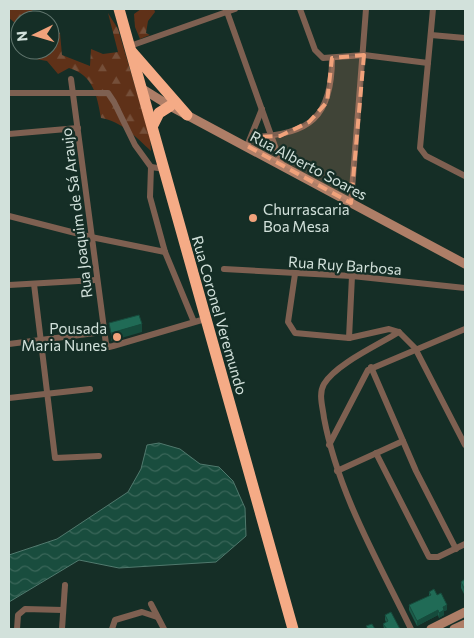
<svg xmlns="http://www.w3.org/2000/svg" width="474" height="638" font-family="Commissioner,sans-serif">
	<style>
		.forest { fill: url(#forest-firs) }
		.water { fill: url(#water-waves); stroke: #50796d }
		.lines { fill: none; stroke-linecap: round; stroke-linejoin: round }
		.street { stroke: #7e6051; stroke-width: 6 }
		.secondary { stroke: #ae7e67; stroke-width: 9 }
		.highway { stroke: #f5ab86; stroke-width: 11 }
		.wall { fill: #1c5c4a }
		.shaded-wall { fill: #164b3c }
		.building { fill: #206b56; stroke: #164b3c }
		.marked { fill: #f1a27b; fill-opacity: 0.2; stroke: #f1a27b; stroke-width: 4; stroke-dasharray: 10 6; stroke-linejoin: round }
		.poi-dot { fill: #f1a27b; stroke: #152e26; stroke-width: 2 }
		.labels { text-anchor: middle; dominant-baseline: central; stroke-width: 4.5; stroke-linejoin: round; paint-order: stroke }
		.street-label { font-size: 15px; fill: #d2e1db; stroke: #152e26 }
		.poi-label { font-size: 15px; fill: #d2e1db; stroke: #152e26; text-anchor: start }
	</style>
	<defs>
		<pattern id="forest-firs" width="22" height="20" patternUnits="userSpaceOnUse" patternTransform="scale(1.25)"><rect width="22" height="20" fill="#5f3118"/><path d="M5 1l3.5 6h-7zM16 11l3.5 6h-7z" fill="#754f39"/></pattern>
		<pattern id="water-waves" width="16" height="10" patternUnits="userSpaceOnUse" patternTransform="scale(1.25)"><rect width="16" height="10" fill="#194d3e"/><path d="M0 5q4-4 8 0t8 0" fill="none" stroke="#3a6659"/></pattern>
	</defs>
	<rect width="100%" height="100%" fill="#152e26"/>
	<g class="forest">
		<path d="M9 9H31L41 20H20V27L9 18Z"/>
		<path d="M141 9H154L155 12 148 21 146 33 150 35 140 39 135 27 134 14Z"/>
		<path d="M108 13 118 29 150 137 151 151C136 137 121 121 101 118 97 95 93 75 69 68L58 74 47 61 30 58V50H50V28L60 33 62 55 90 66 91 49 103 54 118 52Z"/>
	</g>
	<path class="water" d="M159 443 180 449 200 464 219 467 233 481 245 508 246 536 216 562 119 568 79 560 9 602V555L57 539 128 492 141 469 147 445Z"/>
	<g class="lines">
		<g class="street">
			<path d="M226 9 282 166"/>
			<path d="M300 9 315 50 323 58 364 55 428 63"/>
			<path d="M433 9 420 148 426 156 465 176"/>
			<path d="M431 35 465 38"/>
			<path d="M130 46 235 9"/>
			<path d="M71 79 106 344 109 347 113 346 205 319"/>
			<path d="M9 93H108L114 102 135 145 151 167 165 169"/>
			<path d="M9 134 78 128"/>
			<path d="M252 137C310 135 332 117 332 58"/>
			<path d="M247 146 262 109"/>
			<path d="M151 167 150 197 165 252 194 322"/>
			<path d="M351 203 366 9"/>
			<path d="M9 216 91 237 165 252"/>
			<path d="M224 269 352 276 465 288"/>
			<path d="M295 274 288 322 295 333 349 338 389 329 399 332 415 348 465 445"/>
			<path d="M34 284 55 458 99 456"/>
			<path d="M9 285 96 280"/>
			<path d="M399 332C378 345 336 364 324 384 318 394 323 408 324 418 338 493 378 561 411 629"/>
			<path d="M349 338 352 276"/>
			<path d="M9 344 103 332"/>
			<path d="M371 367 416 471 456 549"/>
			<path d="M9 398 90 389"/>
			<path d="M329 445 368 370 465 329"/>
			<path d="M376 453 429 557H438L465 544"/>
			<path d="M337 471 403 441"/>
			<path d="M151 604 164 629"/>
			<path d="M17 629 18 615 25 609 63 610"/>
			<path d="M62 629 65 585"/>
			<path d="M112 629 115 620 142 612 157 617"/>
		</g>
		<g class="secondary">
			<path d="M141 88 170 106 465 264"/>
			<path d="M431 629 465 612"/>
			<path d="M454 629 465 624"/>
		</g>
		<g class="highway">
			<path d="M119 9 293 629"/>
			<path d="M132 52 187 115"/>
			<path d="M153 125 159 113 170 106"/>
		</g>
	</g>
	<g class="wall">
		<path d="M465 579V596L461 588V582Z"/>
		<path d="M429 592 437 595 447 610 444 611V615L439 618 438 615 417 626 409 610V605L429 596Z"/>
		<path d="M385 615 400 629H384L383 624 386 622 385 620Z"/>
	</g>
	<g class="shaded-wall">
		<path d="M142 324V332L111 341V333Z"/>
		<path d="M447 605V610L444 611V615L439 618V613L443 607Z"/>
		<path d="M438 610V615L417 626V621Z"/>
	</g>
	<g class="building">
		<path d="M139 315 142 324 111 333 109 323Z"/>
		<path d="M465 579V590L461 582Z"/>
		<path d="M434 589 437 595 441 593 447 605 443 607 444 610 439 613 438 610 417 621 409 605 431 595 429 592Z"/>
		<path d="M391 612 400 629H387L383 624 388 621 385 615Z"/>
		<path d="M372 624 375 629H368L366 626Z"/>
	</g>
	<path class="marked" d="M364 55 351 203 247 146 252 137 280 136 309 122 327 102 332 58Z"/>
	<g class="poi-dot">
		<circle cx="253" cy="218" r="5"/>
		<circle cx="117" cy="337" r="5"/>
	</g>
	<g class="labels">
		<g class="street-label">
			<text transform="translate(309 165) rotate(28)">Rua Alberto Soares</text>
			<text transform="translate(76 213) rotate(-97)">Rua Joaquim de Sá Araujo</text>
			<text transform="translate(345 265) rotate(4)">Rua Ruy Barbosa</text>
			<text transform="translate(220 315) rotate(74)">Rua Coronel Veremundo</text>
		</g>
		<g class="poi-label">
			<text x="263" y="209">Churrascaria<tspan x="263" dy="17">Boa Mesa</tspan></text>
			<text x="107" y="328" text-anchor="end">Pousada<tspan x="107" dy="17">Maria Nunes</tspan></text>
		</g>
	</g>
	<rect width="474" height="638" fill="none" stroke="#d2e1db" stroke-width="20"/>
	<g transform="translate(35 35) rotate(265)"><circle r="24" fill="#152e26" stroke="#61766e"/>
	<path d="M0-4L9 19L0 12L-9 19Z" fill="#f1a27b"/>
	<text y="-8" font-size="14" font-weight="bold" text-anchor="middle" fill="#d2e1db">N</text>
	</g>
</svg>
